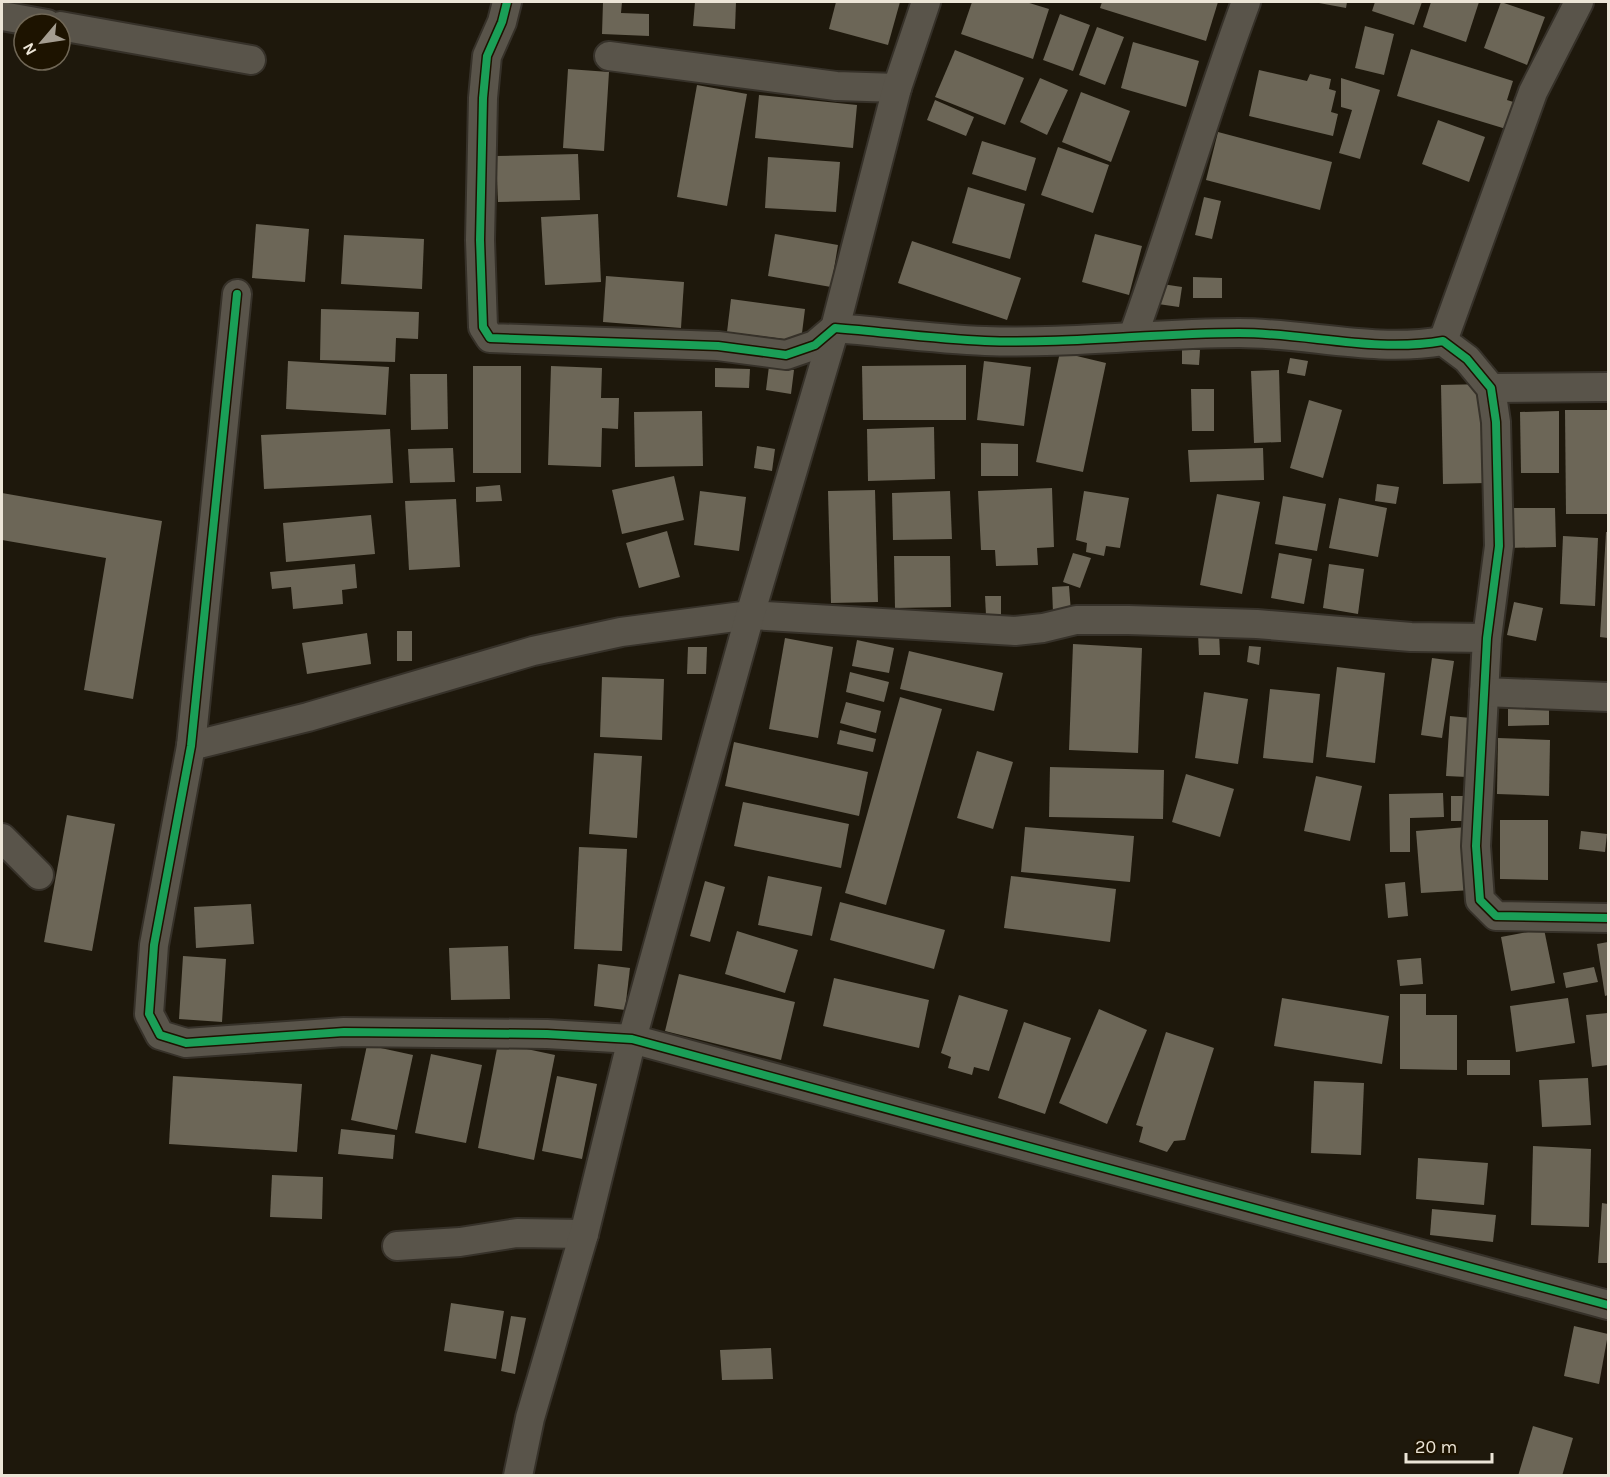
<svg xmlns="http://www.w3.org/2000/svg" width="1610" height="1477" font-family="Karla,sans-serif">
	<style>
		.building { fill: #6c6657 }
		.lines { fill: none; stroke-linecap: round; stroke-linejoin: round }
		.minor-casing { stroke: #363129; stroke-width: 32 }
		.minor { stroke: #59544a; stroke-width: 28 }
		.cycleway-casing { stroke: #1d1300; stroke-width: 11 }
		.cycleway { stroke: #1a9f57; stroke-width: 8 }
	</style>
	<rect width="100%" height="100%" fill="#1e180c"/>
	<g class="building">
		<path d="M603 2H622L621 13 649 14V36L602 34Z"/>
		<path d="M695 2H736L735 29 693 26Z"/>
		<path d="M836 2H900L888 45 829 29Z"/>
		<path d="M972 2H1026L1049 9 1033 59 961 34Z"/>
		<path d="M1102 2H1218L1206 41 1100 8Z"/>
		<path d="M1375 2H1422L1414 25 1372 11Z"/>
		<path d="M1431 2H1479L1466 42 1423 27Z"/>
		<path d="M1501 2 1545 17 1527 65 1484 48Z"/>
		<path d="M1319 3V2H1347L1346 8Z"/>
		<path d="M1060 14 1090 25 1073 71 1043 60Z"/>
		<path d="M1365 26 1394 34 1384 75 1355 68Z"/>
		<path d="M1097 27 1124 37 1105 85 1079 75Z"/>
		<path d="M1133 42 1199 61 1186 107 1121 88Z"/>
		<path d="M1411 49 1513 81 1507 100 1523 105 1516 132 1397 96Z"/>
		<path d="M955 50 1024 78 1005 125 935 97Z"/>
		<path d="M568 69 609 72 604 151 563 148Z"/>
		<path d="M1259 70 1307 81 1310 74 1331 79 1329 89 1336 91 1331 112 1338 114 1333 136 1249 116Z"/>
		<path d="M1040 78 1068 90 1047 135 1020 122Z"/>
		<path d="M1341 78 1380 90 1360 159 1339 153 1352 110 1341 107Z"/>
		<path d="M697 85 747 94 727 206 677 197Z"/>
		<path d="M1081 92 1130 111 1111 162 1062 142Z"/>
		<path d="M759 95 857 105 853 148 755 138Z"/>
		<path d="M935 100 974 117 966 136 927 120Z"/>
		<path d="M1438 120 1485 137 1469 182 1422 164Z"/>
		<path d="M1218 132 1332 162 1320 210 1206 180Z"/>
		<path d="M982 141 1036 158 1026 191 972 174Z"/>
		<path d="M1058 147 1109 165 1093 213 1041 195Z"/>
		<path d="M578 154 580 200 498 202 496 156Z"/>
		<path d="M768 157 840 162 836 212 765 208Z"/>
		<path d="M968 187 1025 204 1010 259 952 243Z"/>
		<path d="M1204 197 1221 201 1212 239 1195 235Z"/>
		<path d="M598 214 601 282 545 285 541 217Z"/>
		<path d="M256 224 309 229 305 282 252 278Z"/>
		<path d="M775 234 838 245 831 287 768 276Z"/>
		<path d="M1095 234 1142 246 1129 295 1082 282Z"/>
		<path d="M344 235 424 239 422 289 341 284Z"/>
		<path d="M912 241 1021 278 1007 320 898 283Z"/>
		<path d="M606 276 684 282 681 328 603 322Z"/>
		<path d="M1193 277 1222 278V298H1193Z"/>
		<path d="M1162 284 1182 287 1179 307 1158 304Z"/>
		<path d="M731 299 805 309 801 341 727 332Z"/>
		<path d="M321 309 419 312 418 339 396 338 395 362 320 360Z"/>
		<path d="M1182 349 1200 350 1199 365 1182 364Z"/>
		<path d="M1060 352 1106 363 1083 472 1036 462Z"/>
		<path d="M1290 358 1308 361 1305 376 1287 373Z"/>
		<path d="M288 361 389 367 386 415 286 409Z"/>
		<path d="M984 361 1031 367 1024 426 977 420Z"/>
		<path d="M966 365V420H863L862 366Z"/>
		<rect x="473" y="366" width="48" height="107"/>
		<path d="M551 366 602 368 601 398H619L618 429 602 428 601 467 548 465Z"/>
		<path d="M769 366 794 370 791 394 766 390Z"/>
		<path d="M715 368 750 369 749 388 715 387Z"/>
		<path d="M1279 370 1281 442 1254 443 1251 371Z"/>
		<path d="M410 374H447L448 429 411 430Z"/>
		<path d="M1485 384 1487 483 1443 484 1441 385Z"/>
		<path d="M1191 389H1214V431H1192Z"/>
		<path d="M1309 400 1342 410 1323 478 1290 468Z"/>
		<path d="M1565 410H1608V514H1566Z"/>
		<path d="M702 411 703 466 635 467 634 412Z"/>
		<path d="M1559 411V473H1521L1520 412Z"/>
		<path d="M934 427 935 479 868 481 867 429Z"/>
		<path d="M390 429 393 483 264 489 261 435Z"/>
		<path d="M981 443 1018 444V476H981Z"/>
		<path d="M757 446 775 449 772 471 754 468Z"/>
		<path d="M453 448 455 482 410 483 408 449Z"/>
		<path d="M1263 448 1264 480 1190 482 1188 450Z"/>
		<path d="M674 476 684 520 622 534 612 490Z"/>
		<path d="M1377 484 1399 487 1396 504 1375 501Z"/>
		<path d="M500 485 502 501 476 502V487Z"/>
		<path d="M1052 488 1054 547 1037 548 1038 565 996 566 995 550H981L978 491Z"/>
		<path d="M875 490 878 602 831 603 828 491Z"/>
		<path d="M700 491 746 497 739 551 694 545Z"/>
		<path d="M950 491 952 539 893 540 892 493Z"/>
		<path d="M1084 491 1129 498 1120 548 1106 546 1104 556 1086 552 1087 543 1076 540Z"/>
		<path d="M2 493 162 521 133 699 84 690 106 558 2 540Z"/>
		<path d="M1217 494 1260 502 1242 594 1200 585Z"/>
		<path d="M1283 496 1326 504 1317 551 1275 544Z"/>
		<path d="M1339 498 1387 508 1378 557 1329 548Z"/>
		<path d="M456 499 460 567 409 570 405 501Z"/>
		<path d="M1507 508H1555L1556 547 1507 548Z"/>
		<path d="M371 515 375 554 286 562 283 523Z"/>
		<path d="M667 531 680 577 639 588 626 543Z"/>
		<path d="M1606 532H1608V638L1600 637Z"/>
		<path d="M1563 536 1598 538 1595 606 1560 604Z"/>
		<path d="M1073 553 1091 558 1080 588 1063 582Z"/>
		<path d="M1279 553 1312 559 1304 604 1271 598Z"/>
		<path d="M894 556H950L951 607 895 608Z"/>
		<path d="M355 564 357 588 342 590 343 604 293 609 291 587 272 589 270 572Z"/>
		<path d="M1329 564 1364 569 1358 614 1323 608Z"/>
		<path d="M1069 586 1071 612 1053 613 1052 587Z"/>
		<path d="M985 596H1001V615H986Z"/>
		<path d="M1514 602 1543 608 1536 641 1507 635Z"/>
		<rect x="397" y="631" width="15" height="30"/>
		<path d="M367 633 371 664 307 674 302 643Z"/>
		<path d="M1198 633H1219L1220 655H1199Z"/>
		<path d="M785 638 833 647 818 738 769 729Z"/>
		<path d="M857 640 894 648 889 673 852 666Z"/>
		<path d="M1073 644 1142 648 1138 753 1069 750Z"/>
		<path d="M1249 646 1261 647 1259 665 1247 662Z"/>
		<path d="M688 647H707L706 674H687Z"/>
		<path d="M909 651 1003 673 994 711 900 689Z"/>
		<path d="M1432 658 1454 661 1442 738 1421 735Z"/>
		<path d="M1337 667 1385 673 1375 763 1326 757Z"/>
		<path d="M850 672 889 682 884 702 846 692Z"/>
		<path d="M602 677 664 679 662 740 600 737Z"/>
		<path d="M1270 689 1320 694 1313 763 1263 758Z"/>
		<path d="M1204 692 1248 699 1238 764 1195 758Z"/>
		<path d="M900 697 942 709 886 905 845 893Z"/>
		<path d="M846 702 881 711 876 733 840 723Z"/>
		<path d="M1508 706H1549V725L1508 726Z"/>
		<path d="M1450 716 1471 718 1467 777 1446 776Z"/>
		<path d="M840 730 876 739 873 752 837 744Z"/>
		<path d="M1498 738 1550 740 1549 796 1497 794Z"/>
		<path d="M734 742 868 772 859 816 725 786Z"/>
		<path d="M977 751 1013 762 993 829 957 818Z"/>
		<path d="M594 753 642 756 637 838 589 834Z"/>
		<path d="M1050 767 1164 770 1163 819 1049 817Z"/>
		<path d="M1186 774 1234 789 1220 837 1172 822Z"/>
		<path d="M1316 776 1362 786 1350 841 1304 831Z"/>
		<path d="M1443 793 1444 817 1410 818V852H1390L1389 794Z"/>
		<path d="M1451 796H1469L1468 821H1451Z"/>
		<path d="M743 802 849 824 841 868 734 846Z"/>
		<path d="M67 815 115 824 92 951 44 942Z"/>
		<path d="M1500 820H1548V880L1500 879Z"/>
		<path d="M1025 827 1134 836 1130 882 1021 872Z"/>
		<path d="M1467 827 1472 890 1421 893 1416 831Z"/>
		<path d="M1581 831 1607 834 1605 852 1579 849Z"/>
		<path d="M579 847 627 849 622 951 574 949Z"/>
		<path d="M768 876 822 887 812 936 758 925Z"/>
		<path d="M1011 876 1116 889 1110 942 1004 928Z"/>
		<path d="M705 881 725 887 710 942 690 936Z"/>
		<path d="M1405 882 1408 916 1388 918 1385 884Z"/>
		<path d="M840 902 945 930 934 969 830 940Z"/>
		<path d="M251 904 254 944 196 948 194 907Z"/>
		<path d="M1544 929 1555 983 1511 991 1501 937Z"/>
		<path d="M737 931 798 950 785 993 725 974Z"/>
		<path d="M1608 942V995L1605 996 1597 944Z"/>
		<path d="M508 946 510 999 451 1000 449 948Z"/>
		<path d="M183 956 226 959 222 1022 179 1019Z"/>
		<path d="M1421 958 1423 984 1400 986 1397 960Z"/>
		<path d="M598 964 630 968 625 1010 594 1006Z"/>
		<path d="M1594 967 1598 982 1566 988 1563 973Z"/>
		<path d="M679 974 795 1002 781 1060 665 1031Z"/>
		<path d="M834 978 929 1000 919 1048 823 1026Z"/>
		<path d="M1400 994H1426V1015H1457V1070L1400 1069Z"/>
		<path d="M959 995 1008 1010 989 1071 974 1067 972 1075 948 1068 951 1057 941 1053Z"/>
		<path d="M1282 998 1389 1016 1382 1064 1274 1046Z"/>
		<path d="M1568 998 1575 1043 1516 1052 1510 1006Z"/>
		<path d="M1099 1009 1147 1030 1107 1124 1059 1103Z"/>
		<path d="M1608 1013V1065L1592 1067 1586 1015Z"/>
		<path d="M1024 1022 1071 1038 1045 1114 998 1098Z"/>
		<path d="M1166 1032 1214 1048 1185 1140 1174 1141 1167 1152 1139 1142 1143 1127 1136 1125Z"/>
		<path d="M498 1043 555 1055 534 1160 478 1148Z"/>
		<path d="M367 1045 413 1055 397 1130 351 1120Z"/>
		<path d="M431 1054 482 1065 466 1143 415 1133Z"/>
		<rect x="1467" y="1060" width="43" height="15"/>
		<path d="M173 1076 302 1084 297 1152 169 1144Z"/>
		<path d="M557 1076 597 1084 582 1159 542 1151Z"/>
		<path d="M1588 1078 1591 1125 1542 1127 1539 1080Z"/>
		<path d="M1314 1081 1364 1083 1361 1155 1311 1153Z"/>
		<path d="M341 1129 395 1135 393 1159 338 1154Z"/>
		<path d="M1533 1146 1591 1149 1589 1227 1531 1225Z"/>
		<path d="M1418 1158 1488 1163 1484 1205 1416 1199Z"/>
		<path d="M272 1175 323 1177 322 1219 270 1217Z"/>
		<path d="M1602 1203 1608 1204V1263H1598Z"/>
		<path d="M1432 1209 1496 1215 1493 1242 1430 1235Z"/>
		<path d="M451 1303 504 1311 496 1359 444 1351Z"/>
		<path d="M511 1316 526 1318 515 1374 501 1371Z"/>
		<path d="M1574 1326 1608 1334 1599 1384 1564 1376Z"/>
		<path d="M771 1348 773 1379 722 1380 720 1350Z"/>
		<path d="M1533 1426 1573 1438 1562 1476H1518Z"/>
	</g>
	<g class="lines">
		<g class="minor-casing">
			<g id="minor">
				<path d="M507 2 502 22 487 56 483 98 480 240 483 327 490 338 718 346 786 355 815 345 835 328C885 332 935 339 985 341 1070 344 1154 333 1239 333 1308 333 1374 353 1443 341L1467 359 1491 388 1496 422 1499 546 1487 638 1476 846 1480 900 1496 916 1608 918"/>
				<path d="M2 16 47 24"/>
				<path d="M60 26 251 60"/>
				<path d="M609 56 836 86 897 88"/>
				<path d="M237 294 191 746 154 945 149 1014 160 1035 186 1043 344 1032 547 1034 632 1039 1608 1305"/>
				<path d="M1133 336C1173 225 1205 112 1246 2"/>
				<path d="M1443 341 1533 92 1579 2"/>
				<path d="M1491 388 1608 387"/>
				<path d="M1484 692 1608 697"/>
				<path d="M191 746 308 717 533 651 621 632 750 615 1015 631 1043 628 1076 620H1128L1257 624 1411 637 1487 638"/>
				<path d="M2 838 39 875"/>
				<path d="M397 1246 460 1242 517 1233 584 1234"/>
				<path d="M518 1476 530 1418 584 1234 632 1039 750 615 835 328 897 88 926 2"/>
			</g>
		</g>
		<use href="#minor" class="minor"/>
		<g class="cycleway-casing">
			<g id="cycleway">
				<path d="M507 2 502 22 487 56 483 98 480 240 483 327 490 338 718 346 786 355 815 345 835 328C885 332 935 339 985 341 1070 344 1154 333 1239 333 1308 333 1374 353 1443 341L1467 359 1491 388 1496 422 1499 546 1487 638 1476 846 1480 900 1496 916 1608 918"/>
				<path d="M237 294 191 746 154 945 149 1014 160 1035 186 1043 344 1032 547 1034 632 1039 1608 1305"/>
			</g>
		</g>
		<use href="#cycleway" class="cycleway"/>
	</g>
	<rect width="1610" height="1477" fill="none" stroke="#ece5d7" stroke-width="6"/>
	<g transform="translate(42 42) rotate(241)"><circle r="28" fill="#1d1300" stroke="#706756" stroke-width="1.5"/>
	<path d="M0-4.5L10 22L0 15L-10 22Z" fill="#a49d90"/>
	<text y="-9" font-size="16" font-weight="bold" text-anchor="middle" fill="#ece5d7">N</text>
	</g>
	<path d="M1406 1453v9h86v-9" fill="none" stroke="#ece5d7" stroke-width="3"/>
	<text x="1415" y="1453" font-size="18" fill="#ece5d7" stroke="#1d1300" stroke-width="4.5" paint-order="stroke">20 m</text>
</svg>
